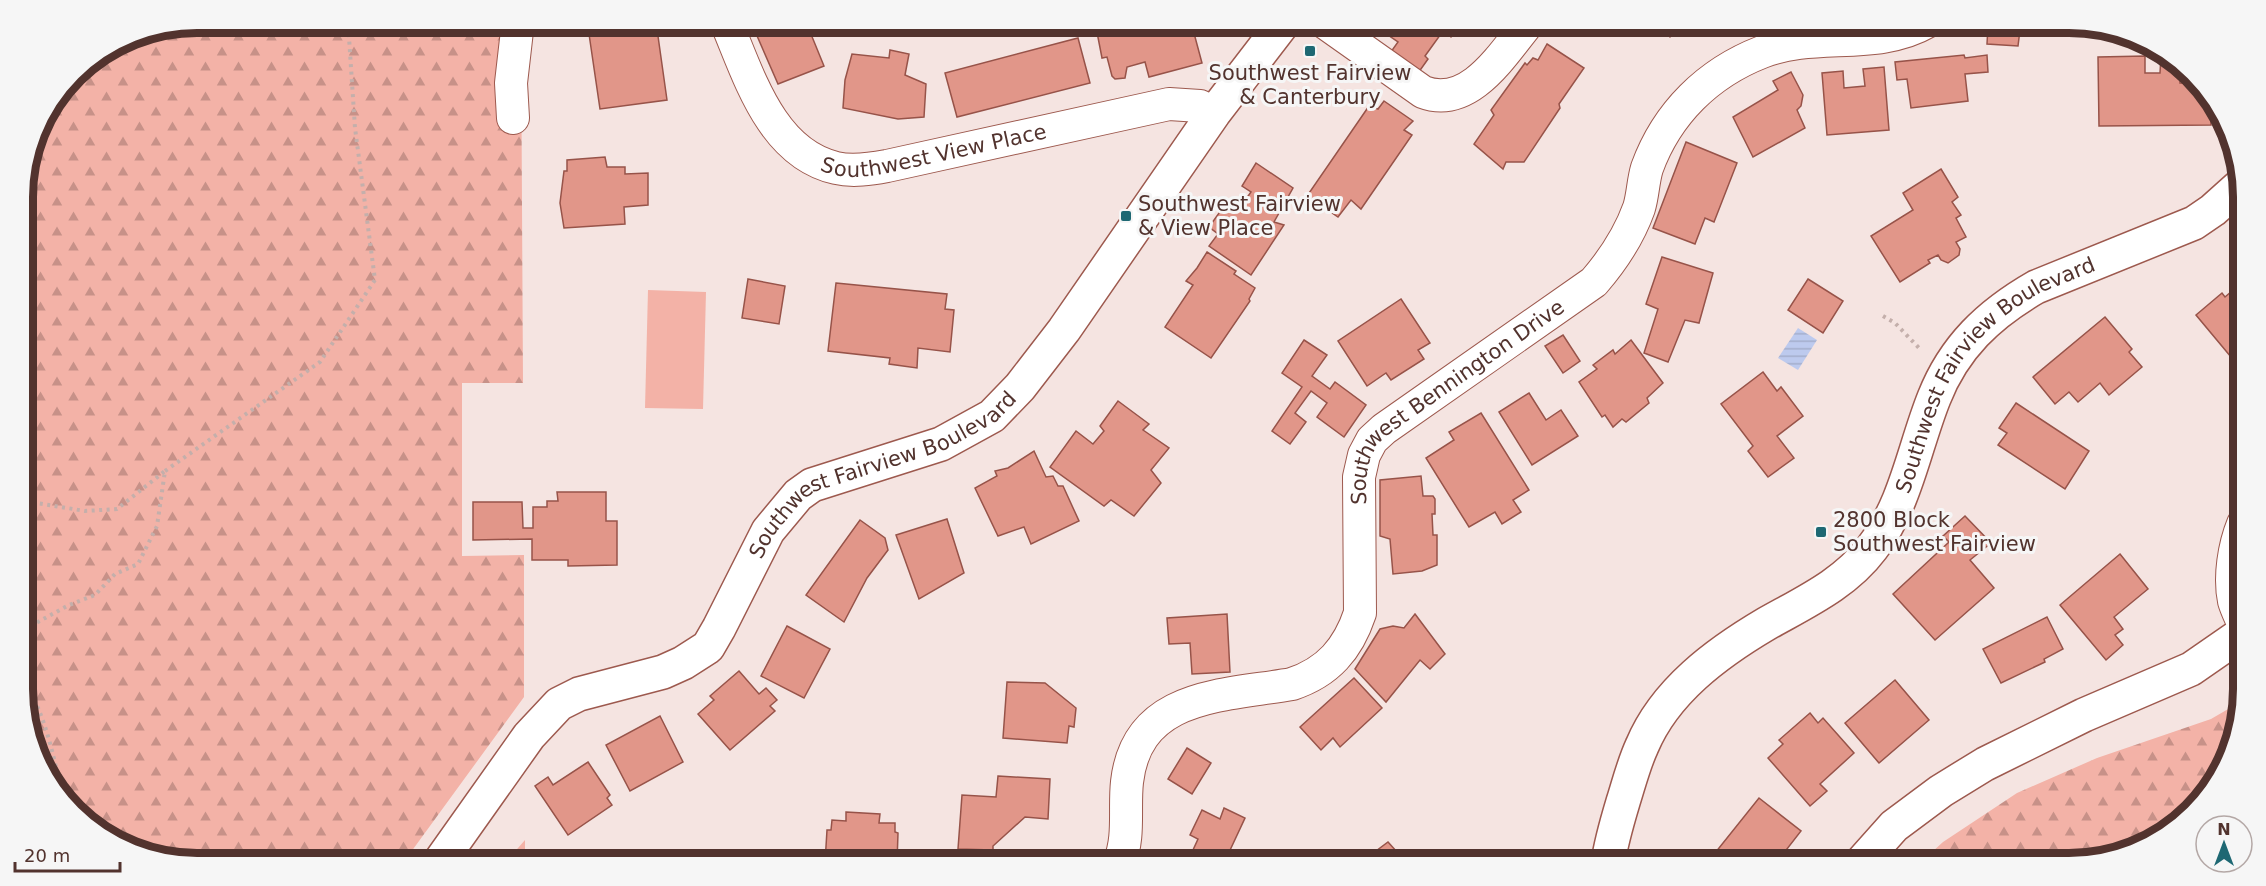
<svg xmlns="http://www.w3.org/2000/svg" width="2266" height="886" font-family="'DejaVu Sans',sans-serif">
	<style>
		.forest { fill: url(#forest-firs) }
		.garden { fill: #f3b2a7 }
		.water { fill: url(#water-rules) }
		.building { fill: #e19689; stroke: #975349; stroke-width: 1.5 }
		.lines { fill: none; stroke-linecap: round; stroke-linejoin: round }
		.street-casing { stroke: #9d594e; stroke-width: 34 }
		.secondary-casing { stroke: #9d594e; stroke-width: 36 }
		.path { stroke: #c4afab; stroke-width: 4; stroke-dasharray: 3 4.5; stroke-linecap: butt }
		.street { stroke: #fff; stroke-width: 32 }
		.secondary { stroke: #fff; stroke-width: 33 }
		.poi-dot { fill: #1e6873; stroke: #f6f6f6; stroke-width: 2 }
		.labels { text-anchor: middle; dominant-baseline: central; stroke-width: 6; stroke-linejoin: round; paint-order: stroke }
		.poi-label { font-size: 21px; fill: #52332e; stroke: #f6f6f6; text-anchor: start }
		.street-label { font-size: 21px; fill: #52332e; stroke: #f6f6f6 }
		.rim { fill: none; stroke: #52332e; stroke-width: 8 }
	</style>
	<defs>
		<pattern id="forest-firs" width="22" height="20" patternUnits="userSpaceOnUse" patternTransform="scale(1.5)"><rect width="22" height="20" fill="#f3b2a7"/><path d="M5 1l3.5 6h-7zM16 11l3.5 6h-7z" fill="#c79188"/></pattern>
		<pattern id="water-rules" width="6" height="5" patternUnits="userSpaceOnUse" patternTransform="scale(1.5)"><rect width="6" height="5" fill="#bdcaee"/><path d="M0 2.5h6" fill="none" stroke="#a4aecc"/></pattern>
	</defs>
	<rect width="100%" height="100%" fill="#f5e4e1"/>
	<g class="forest">
		<path d="M197 22 521 23 523 383H462V556L524 555V697L403 863H197L141 854 66 804 26 723 23 185 41 120 82 66 131 36Z"/>
		<path d="M2242 701 2234 745 2175 828 2080 863H1920L1943 842 2017 793 2097 758 2211 719Z"/>
		<path d="M525 840V863H505Z"/>
	</g>
	<path class="garden" d="M648 290 706 292 703 409 645 408Z"/>
	<path class="water" d="M1798 328 1817 340 1798 370 1778 358Z"/>
	<g class="building">
		<path d="M594 22H656L667 100 600 109 589 34 596 33Z"/>
		<path d="M751 22H806L824 66 778 84Z"/>
		<path d="M1095 22H1191L1202 63 1149 77 1145 62 1127 67 1125 78 1115 79 1112 76 1107 57 1102 58Z"/>
		<path d="M1397 22H1461L1451 37 1443 31 1425 56 1428 59 1416 76 1388 56 1398 42 1388 35Z"/>
		<path d="M1656 22H1685L1670 37Z"/>
		<path d="M1977 22H2031V32L2020 30 2018 46 1987 44 1988 26 1977 25Z"/>
		<path d="M1078 38 1090 83 957 117 945 73Z"/>
		<path d="M1547 44 1584 68 1559 104 1560 108 1524 162H1506L1503 169 1474 144 1494 115 1491 110 1525 63 1527 65 1533 58 1538 60Z"/>
		<path d="M890 50 909 54 905 75 926 84 924 117 898 119 843 108 845 80 852 54 889 58Z"/>
		<path d="M1964 55 1965 58 1987 55 1988 72 1965 74 1968 101 1911 108 1907 79 1897 80 1895 62Z"/>
		<path d="M2145 56V73H2160L2161 56 2180 68V83L2201 84 2210 103 2211 125 2099 126 2098 57Z"/>
		<path d="M1884 67 1889 130 1827 135 1822 73 1843 71 1844 88 1865 86 1863 69Z"/>
		<path d="M1791 72 1803 95 1801 106 1797 110 1805 128 1753 157 1733 117 1778 90 1773 81Z"/>
		<path d="M1384 101 1413 121 1404 130 1412 135 1361 209 1351 200 1338 217 1307 196 1369 106 1378 109Z"/>
		<path d="M1686 142 1737 163 1714 222 1705 218 1695 244 1653 228Z"/>
		<path d="M605 157 607 167H625V174L648 173V205L624 207 625 224 564 228 560 203 564 171H567V160Z"/>
		<path d="M1256 163 1293 188 1274 222 1284 225 1251 275 1209 246 1218 234 1209 227 1224 206 1232 212 1243 196 1246 199 1251 192 1242 186Z"/>
		<path d="M1941 169 1958 197 1952 202 1961 215 1956 218 1966 237 1956 242 1960 249 1959 255 1948 263 1941 260 1938 255 1928 260 1930 263 1900 282 1871 236 1913 210 1903 193Z"/>
		<path d="M1207 252 1236 271 1234 274 1255 288 1249 299 1250 301 1211 358 1165 327 1193 285 1186 281 1197 268Z"/>
		<path d="M1662 257 1713 273 1699 323 1685 320 1668 362 1644 353 1658 309 1646 304Z"/>
		<path d="M748 279 785 286 779 324 742 318Z"/>
		<path d="M1808 279 1843 301 1823 333 1788 310Z"/>
		<path d="M836 283 947 294 945 309 954 310 950 352 918 348 917 368 889 364 890 358 828 351Z"/>
		<path d="M2239 285 2240 286 2242 285 2241 369 2196 315 2222 293 2225 297Z"/>
		<path d="M1401 299 1430 343 1418 350 1424 359 1391 380 1386 373 1367 386 1338 341Z"/>
		<path d="M2105 317 2132 349 2129 352 2142 367 2109 395 2100 383 2078 402 2069 392 2055 404 2033 377Z"/>
		<path d="M1563 335 1580 361 1563 373 1545 346Z"/>
		<path d="M1304 340 1327 355 1312 376 1330 389 1335 382 1366 405 1344 437 1317 417 1327 403 1311 391 1295 413 1306 422 1290 444 1272 431 1302 387 1282 373Z"/>
		<path d="M1631 340 1663 383 1647 398 1649 403 1626 422 1622 419 1613 427 1605 415 1602 417 1579 382 1597 369 1593 365 1613 350 1615 354Z"/>
		<path d="M1763 372 1777 391 1781 387 1803 416 1777 436 1794 458 1768 477 1748 451 1753 446 1721 404Z"/>
		<path d="M1529 393 1546 420 1561 410 1578 436 1532 465 1499 412Z"/>
		<path d="M1118 401 1149 424 1143 430 1169 448 1151 470 1161 483 1134 516 1111 500 1104 506 1050 467 1076 431 1093 444 1104 431 1100 426Z"/>
		<path d="M2016 403 2089 451 2065 489 1998 445 2007 433 1999 428Z"/>
		<path d="M1481 413 1529 490 1513 500 1521 512 1502 524 1495 512 1469 527 1426 458 1454 440 1449 432Z"/>
		<path d="M1034 451 1046 477 1053 476 1058 486H1063L1079 521 1031 544 1024 527 998 536 975 488 997 476 995 471 1008 468Z"/>
		<path d="M1421 476 1423 496H1433L1435 499V514H1432L1433 535H1437V565L1422 571 1393 574 1390 539 1380 536V480Z"/>
		<path d="M557 492H606V521H617V565L568 566V560H532V539L473 540V502H522L523 528H533V507H547V501H558Z"/>
		<path d="M1965 516 1991 543 1970 560 1994 588 1935 640 1893 594 1949 542 1943 536Z"/>
		<path d="M947 519 964 573 919 599 896 535Z"/>
		<path d="M860 520 885 538 888 550 867 578 844 622 806 595Z"/>
		<path d="M2120 554 2148 589 2114 617 2123 629 2115 635 2123 645 2106 660 2060 605Z"/>
		<path d="M1227 614 1230 672 1192 674 1190 643 1169 644 1167 618Z"/>
		<path d="M1415 614 1445 654 1430 669 1420 660 1386 702 1355 669 1380 629 1393 626 1404 628Z"/>
		<path d="M2047 617 2063 649 2044 659 2045 662 2001 683 1983 649Z"/>
		<path d="M787 626 830 649 804 698 761 676Z"/>
		<path d="M739 671 759 694 766 688 777 700 770 706 775 711 730 750 698 714 714 700 710 696Z"/>
		<path d="M1354 678 1382 708 1340 747 1333 738 1321 750 1300 727Z"/>
		<path d="M1895 680 1929 720 1879 763 1845 723Z"/>
		<path d="M1007 682 1045 683 1076 708 1074 727 1069 726 1067 743 1003 738Z"/>
		<path d="M1810 713 1818 723 1823 718 1854 753 1820 784 1827 791 1810 806 1768 758 1783 744 1779 740Z"/>
		<path d="M660 716 683 762 630 791 606 745Z"/>
		<path d="M1187 748 1211 763 1192 794 1168 779Z"/>
		<path d="M588 762 610 795 607 798 612 805 568 835 535 786 548 777 553 785Z"/>
		<path d="M998 776 1050 779 1048 819 1025 817 993 846V850L958 849 962 795 996 797Z"/>
		<path d="M1759 798 1801 831 1776 863H1707Z"/>
		<path d="M1224 808 1245 818 1224 863H1187L1198 839 1190 835 1202 810 1220 819Z"/>
		<path d="M846 812 880 814 879 823H895V832L898 833 897 863H825L827 830H831L832 820 846 821Z"/>
		<path d="M1388 842 1407 863H1360Z"/>
		<path d="M1446 854 1453 863H1429Z"/>
	</g>
	<g class="lines">
		<g class="street-casing">
			<g id="street">
				<path id="s1" d="M726 22C749 76 771 153 836 168 853 172 871 169 887 166L1169 104 1200 106 1214 113"/>
				<path d="M1324 22 1423 92C1470 110 1503 53 1529 22"/>
				<path d="M513 118 511 83 518 22"/>
				<path d="M2243 524C2234 546 2229 577 2234 601 2236 608 2240 616 2243 623"/>
				<path id="s2" d="M1119 863C1130 837 1124 809 1127 782 1137 693 1224 696 1292 684 1328 672 1348 649 1360 613L1359 477 1364 455 1372 440 1384 429 1594 282C1613 260 1629 236 1639 208 1643 195 1643 181 1647 168 1667 113 1708 73 1762 52 1815 31 1877 51 1927 22"/>
			</g>
		</g>
		<g class="secondary-casing">
			<g id="secondary">
				<path id="s3" d="M439 863 529 736 559 704 579 694 663 672 683 663 708 647 719 628 768 531 798 495 812 485 941 444 992 416 1020 387 1064 330 1214 113 1284 22"/>
				<path id="s4" d="M1608 863C1611 842 1617 822 1623 802 1629 783 1634 763 1642 746 1665 691 1717 653 1766 624 1805 602 1845 584 1872 548 1906 504 1914 448 1934 398 1954 347 1989 314 2036 287L2194 223 2213 210 2242 184"/>
				<path d="M1861 863 1894 826 1941 791 1985 764 2084 715 2191 669 2243 633"/>
			</g>
		</g>
		<g class="path">
			<path d="M1883 316 1895 323 1920 349"/>
			<path d="M165 471 320 362 375 280 355 128 348 22"/>
			<path d="M25 501 85 511 117 509 165 471 157 526 138 564 115 574 95 595 69 605 25 629"/>
			<path d="M26 687C44 708 57 769 62 797"/>
		</g>
		<use href="#street" class="street"/>
		<use href="#secondary" class="secondary"/>
	</g>
	<g class="poi-dot">
		<rect x="1304" y="45" width="12" height="12" rx="3"/>
		<rect x="1120" y="210" width="12" height="12" rx="3"/>
		<rect x="1815" y="526" width="12" height="12" rx="3"/>
	</g>
	<g class="labels">
		<g class="poi-label">
			<text x="1310" y="73" text-anchor="middle">Southwest Fairview<tspan x="1310" dy="24">&amp; Canterbury</tspan></text>
			<text x="1138" y="204">Southwest Fairview<tspan x="1138" dy="24">&amp; View Place</tspan></text>
			<text x="1833" y="520">2800 Block<tspan x="1833" dy="24">Southwest Fairview</tspan></text>
		</g>
		<g class="street-label">
			<text stroke="none"><textPath href="#s1" startOffset="290">Southwest View Place</textPath></text>
			<text stroke="none"><textPath href="#s4" startOffset="652">Southwest Fairview Boulevard</textPath></text>
			<text stroke="none"><textPath href="#s2" startOffset="654">Southwest Bennington Drive</textPath></text>
			<text stroke="none"><textPath href="#s3" startOffset="620">Southwest Fairview Boulevard</textPath></text>
		</g>
	</g>
	<path d="M0 0H2266V886H0ZM197 33H2069A164 164 0 0 1 2233 197V689A164 164 0 0 1 2069 853H197A164 164 0 0 1 33 689V197A164 164 0 0 1 197 33Z" fill="#f6f6f6" fill-rule="evenodd"/>
	<path class="rim" d="M197 33H2069A164 164 0 0 1 2233 197V689A164 164 0 0 1 2069 853H197A164 164 0 0 1 33 689V197A164 164 0 0 1 197 33Z"/>
	<g transform="translate(2224 844)"><circle r="28" fill="#f6f6f6" stroke="#b4a8a6" stroke-width="1.5"/>
	<path d="M0-4.5L10 22L0 15L-10 22Z" fill="#1e6873"/>
	<text y="-9" font-size="16" font-weight="bold" text-anchor="middle" fill="#52332e">N</text>
	</g>
	<path d="M15 862v9h105v-9" fill="none" stroke="#52332e" stroke-width="3"/>
	<text x="24" y="862" font-size="18" fill="#52332e" stroke="#f6f6f6" stroke-width="4.5" paint-order="stroke">20 m</text>
</svg>
